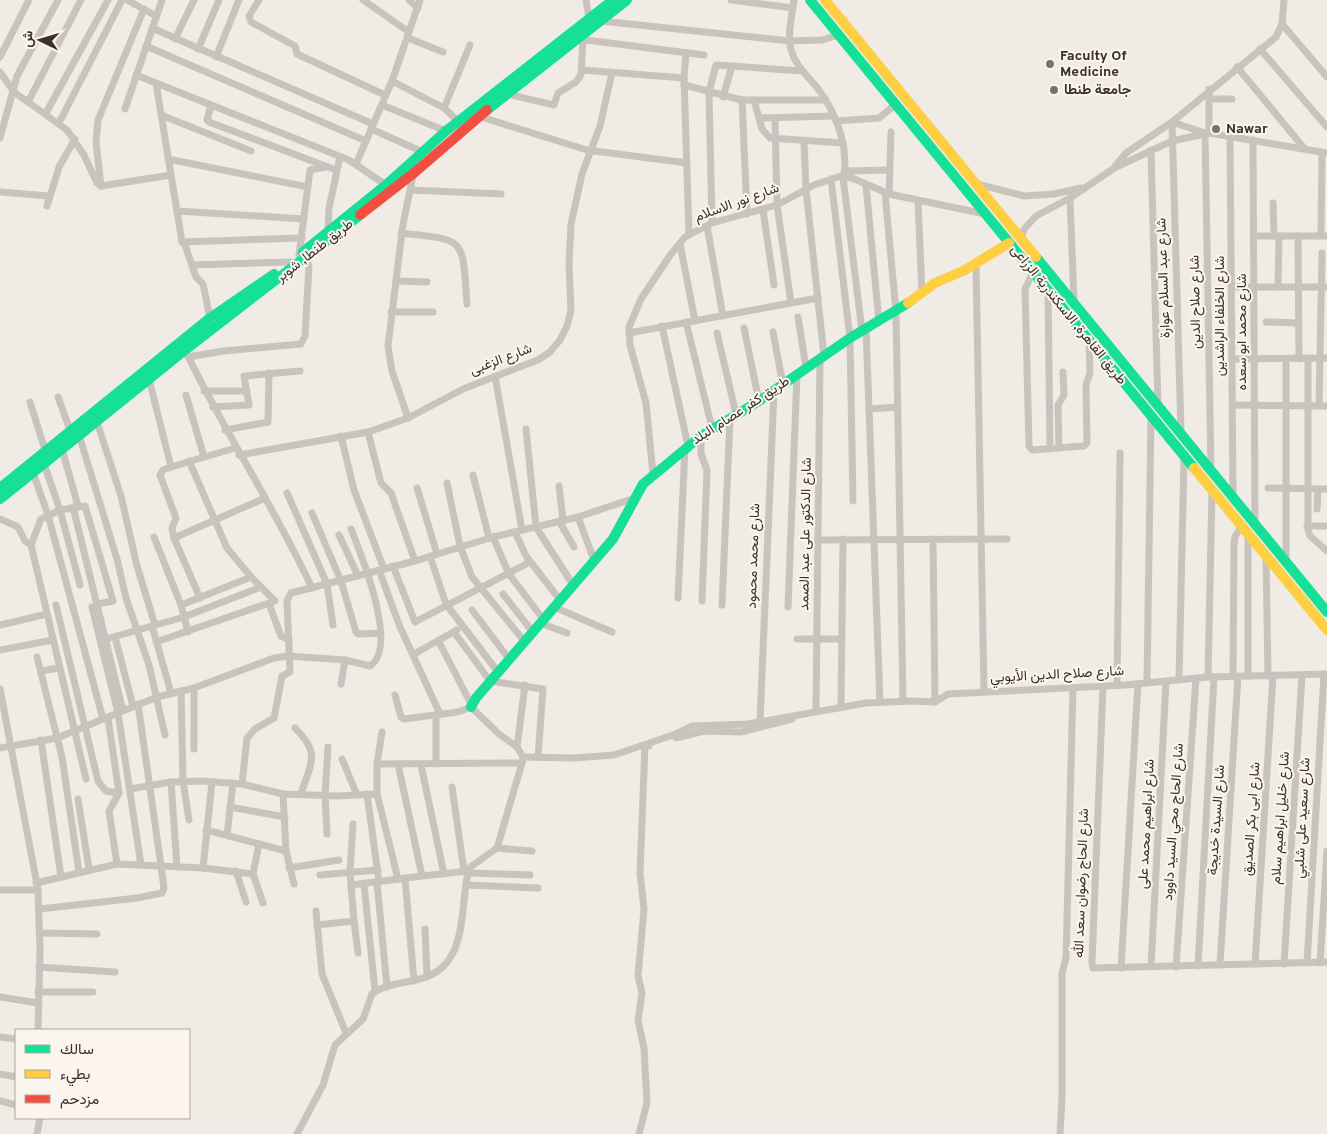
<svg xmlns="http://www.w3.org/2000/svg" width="1327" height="1134" font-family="Overpass,Vazirmatn,sans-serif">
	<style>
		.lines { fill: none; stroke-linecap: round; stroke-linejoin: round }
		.street { stroke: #c9c3be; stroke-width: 7 }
		.fast { stroke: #16e098; stroke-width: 10 }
		.slow { stroke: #ffcf43; stroke-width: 10 }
		.jam { stroke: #f24e42; stroke-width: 10 }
		.poi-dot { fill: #7a716c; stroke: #fbf5ee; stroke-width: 2 }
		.labels { text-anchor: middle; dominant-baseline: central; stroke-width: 4; stroke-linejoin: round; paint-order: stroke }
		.poi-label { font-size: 14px; font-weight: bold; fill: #3b302b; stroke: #fbf5ee; text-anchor: start }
		.street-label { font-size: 14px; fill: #3b302b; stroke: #fbf5ee }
	</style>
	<rect width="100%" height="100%" fill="#f0ebe5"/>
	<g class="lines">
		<g class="street">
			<path d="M127 0 156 16"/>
			<path d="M259 0 249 16 251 22 295 46 297 54 385 95"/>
			<path d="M363 0 409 32"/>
			<path d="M409 0 418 8"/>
			<path d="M586 0 589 18"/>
			<path d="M731 0 793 8"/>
			<path d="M794 0C792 16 787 34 791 50 796 67 809 77 819 90 832 108 841 129 844 150 844 159 847 168 843 177L862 331"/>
			<path d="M601 21 790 41 822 40 839 35"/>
			<path d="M1282 24 1327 77"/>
			<path d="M152 28 373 124"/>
			<path d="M408 38 443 52"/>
			<path d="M175 39 194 0"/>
			<path d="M578 39 704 55"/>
			<path d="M146 46 366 141"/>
			<path d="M198 49 219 0"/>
			<path d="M1260 49 1327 127"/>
			<path d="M686 53 684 78 689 235"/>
			<path d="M0 57 29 0"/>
			<path d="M216 57 239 0"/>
			<path d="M1237 67 1304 148"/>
			<path d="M582 70 684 78"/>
			<path d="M0 72 14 92 67 130 84 155 97 183 101 186 171 175"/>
			<path d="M136 75 349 160 386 185"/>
			<path d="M392 81 444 108 461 124"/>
			<path d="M156 83 182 242 185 245 196 277 203 284 210 318"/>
			<path d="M684 85 742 100H826"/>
			<path d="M507 94 554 105 558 93 576 82 581 75 583 39"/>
			<path d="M723 97 732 66"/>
			<path d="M1209 99H1232"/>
			<path d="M742 100 747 214"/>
			<path d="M754 100 762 129 770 138 843 143"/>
			<path d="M28 102 81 0"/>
			<path d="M211 105 207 120 209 122 336 170"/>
			<path d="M382 105 446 131"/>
			<path d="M444 108 470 45"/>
			<path d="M125 109 162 0"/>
			<path d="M46 113 108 0"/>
			<path d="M161 115 251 151"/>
			<path d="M478 116 587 150 687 163"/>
			<path d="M759 118 834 116"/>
			<path d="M775 118 777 205 791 303"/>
			<path d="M836 121 879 118 896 104"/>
			<path d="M1172 122 1181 431"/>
			<path d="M1172 122 1205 133"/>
			<path d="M59 123 122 0"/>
			<path d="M371 129 423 152"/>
			<path d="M1205 133 1211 470"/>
			<path d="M1209 133V89"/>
			<path d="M1230 135 1233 495"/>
			<path d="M0 138 17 76 58 0"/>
			<path d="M1253 140 1255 523"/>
			<path d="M804 141 806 189 824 356"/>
			<path d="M1151 150 1158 405"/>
			<path d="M168 159 308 187"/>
			<path d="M356 164 392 81 420 0"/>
			<path d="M1114 168 1172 141 1209 133 1327 153"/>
			<path d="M846 171 890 170"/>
			<path d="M831 179 850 338 853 501"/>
			<path d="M977 184 1024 196 1054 194 1081 188"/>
			<path d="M866 185 879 322"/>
			<path d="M101 186 96 142 98 120 144 9"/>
			<path d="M411 190 501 194"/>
			<path d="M0 192 49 196"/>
			<path d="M885 193 896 312 903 701"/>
			<path d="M889 194 891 132"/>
			<path d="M1070 198 1074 302"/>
			<path d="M918 201 922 293"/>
			<path d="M1273 203 1274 236"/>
			<path d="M47 206 59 167 75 139"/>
			<path d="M763 210 774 285"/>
			<path d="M177 211 304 219"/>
			<path d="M712 223 709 92 716 65 802 71"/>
			<path d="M707 226 723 316"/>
			<path d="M328 231 329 208 340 157"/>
			<path d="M401 233C468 240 462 238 467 304"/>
			<path d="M1254 236H1327"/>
			<path d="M1298 236 1299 359"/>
			<path d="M1321 236 1322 152"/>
			<path d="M1020 239 1025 228 1036 216 1070 198 1113 169 1126 153 1172 122 1276 37 1282 24 1284 0"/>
			<path d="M182 242 302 238"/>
			<path d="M680 244 695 321"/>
			<path d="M299 255 310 170 325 167"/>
			<path d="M976 264 984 692"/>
			<path d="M192 265 290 262"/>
			<path d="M1033 272 1025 289 1029 446 1032 450 1084 446 1087 443 1086 385 1090 373 1089 340"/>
			<path d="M396 281 427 282"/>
			<path d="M1232 287H1327"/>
			<path d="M1278 287 1279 236"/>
			<path d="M1048 290 1050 449"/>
			<path d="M391 312H433"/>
			<path d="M798 317 806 368"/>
			<path d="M686 322 712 428"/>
			<path d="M1266 322 1299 323"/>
			<path d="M662 326 688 446"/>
			<path d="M744 328 759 401"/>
			<path d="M866 329 880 702"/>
			<path d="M773 332 783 385"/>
			<path d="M629 333 818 298"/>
			<path d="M717 333 736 414"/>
			<path d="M184 348C223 430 274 506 312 588"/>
			<path d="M188 357 224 351 301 344 305 336 309 266 304 253"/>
			<path d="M1308 358V530L1310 536 1327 551"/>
			<path d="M1233 359 1327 358"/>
			<path d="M1286 359V561"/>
			<path d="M495 376 522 530"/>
			<path d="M149 379 171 467"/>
			<path d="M204 391H247"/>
			<path d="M186 395 204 457"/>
			<path d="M58 397 70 430"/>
			<path d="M30 402 45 450"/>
			<path d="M1233 405 1327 406"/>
			<path d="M1319 406 1322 253"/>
			<path d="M213 407 249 405 244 376 300 371"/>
			<path d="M869 409 898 407"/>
			<path d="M408 418 392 371 388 346 403 224 414 171"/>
			<path d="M97 422 121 496 137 566 155 625"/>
			<path d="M526 429 536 527 573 585"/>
			<path d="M225 430 268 422 269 373"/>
			<path d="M368 432 381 483 391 493 415 561"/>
			<path d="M79 435 117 559 126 598 149 665 165 735"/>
			<path d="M341 436 354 490 384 569"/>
			<path d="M701 436V454L707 470 702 601"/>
			<path d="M1059 448 1058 405 1064 395 1063 372"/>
			<path d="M62 449 78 506"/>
			<path d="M239 455 368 432 408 418 463 389 538 360 550 352 560 340 567 326 571 310 569 265 571 224 582 174 600 126 612 73"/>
			<path d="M44 464 60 510 80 585"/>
			<path d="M32 470 48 515 103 719"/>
			<path d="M653 474 646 403 630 345 629 327 641 299 671 254 685 237 712 223 777 205 814 185 841 176 852 178 889 194 985 214"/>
			<path d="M473 475 489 538"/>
			<path d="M447 483 460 546 472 577 524 641"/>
			<path d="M559 486 563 520"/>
			<path d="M417 488 437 554"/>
			<path d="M1268 488 1327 489"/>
			<path d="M287 493 327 584 333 625"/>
			<path d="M73 507 123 711"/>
			<path d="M1317 509 1318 489"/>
			<path d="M312 513 341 581 356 632 358 634 381 633"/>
			<path d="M578 517 594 560"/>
			<path d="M0 519 18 527 25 541 31 545"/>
			<path d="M559 521 574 547"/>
			<path d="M1307 526H1327"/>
			<path d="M515 532 526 556 560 600"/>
			<path d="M339 535 358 576"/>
			<path d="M154 537 181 605 188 632"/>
			<path d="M493 537 509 574 543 619"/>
			<path d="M174 538 265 498"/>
			<path d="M933 539 935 702"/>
			<path d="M818 540 1007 539"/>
			<path d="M430 556 446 604 498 672"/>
			<path d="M1266 558 1268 676"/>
			<path d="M393 566 415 622 530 562"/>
			<path d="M379 570 400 627 440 714"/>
			<path d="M503 594 532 631"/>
			<path d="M200 598 174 538 172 528 176 518 160 475 163 470 171 467 235 448"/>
			<path d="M678 598 685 448"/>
			<path d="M269 604 281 636 289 640"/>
			<path d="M56 605 98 781 106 791 119 793"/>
			<path d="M181 605 251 577"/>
			<path d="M722 605 730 418"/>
			<path d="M92 607 118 713 141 865"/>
			<path d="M554 607 612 632"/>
			<path d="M788 607 797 375"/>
			<path d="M472 610 509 659"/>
			<path d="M540 623 567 633"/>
			<path d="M0 625 47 614"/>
			<path d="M152 626 171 693"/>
			<path d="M454 632 490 681 543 689 538 757"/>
			<path d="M115 637 133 706"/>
			<path d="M106 639 184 617 261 587"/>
			<path d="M797 639H842"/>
			<path d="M156 642 275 601 251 577 227 548 189 461"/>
			<path d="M439 642 471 704"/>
			<path d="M0 650 53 640"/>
			<path d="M414 654 457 630"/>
			<path d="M37 657 62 757 79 872"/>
			<path d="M41 671 59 668"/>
			<path d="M1233 676 1234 544 1235 537 1242 525"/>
			<path d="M1248 676V536"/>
			<path d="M1208 677 1212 490"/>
			<path d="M1179 680 1184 458"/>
			<path d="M1147 683 1151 417"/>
			<path d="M341 684 345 660"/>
			<path d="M1117 685 1120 453"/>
			<path d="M1103 686 1092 963 1093 968 1327 962"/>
			<path d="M194 688V749"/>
			<path d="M0 689 38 890 40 951 38 1030"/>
			<path d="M181 691 183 781 189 820"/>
			<path d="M841 706 843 539"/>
			<path d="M816 711 820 358"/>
			<path d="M108 718 119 793 109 811 117 864"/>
			<path d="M760 722 774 391"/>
			<path d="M295 728C322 754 310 764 301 794"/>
			<path d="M382 732 377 764V794L398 879"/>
			<path d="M676 738 704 731 741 732 792 719"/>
			<path d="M41 740 61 877"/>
			<path d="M517 747 525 685"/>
			<path d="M0 748 57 738 157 697 194 688 274 658 288 656 345 660 370 666C399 647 361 554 351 529"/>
			<path d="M523 757 574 758 614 755 676 734 692 726 748 724 866 703 911 701 935 702 948 694 1125 685 1208 677 1327 674"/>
			<path d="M342 759 357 795"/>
			<path d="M377 764 522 763"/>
			<path d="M398 764 422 876 468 871"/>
			<path d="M436 764V714"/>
			<path d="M421 765 444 874"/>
			<path d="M86 779 31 545 41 519 60 510 85 506 113 601 98 604"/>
			<path d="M171 782 177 867"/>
			<path d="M242 784 247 738 255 729 274 718 282 676 290 672 287 601 291 593 415 561 493 537 578 517 635 498"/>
			<path d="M452 787 464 871"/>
			<path d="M130 789 171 782 202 781 242 784 283 794 338 796 377 794"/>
			<path d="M283 794 286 851 294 884"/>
			<path d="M367 794 379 882"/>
			<path d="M78 799 89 869"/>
			<path d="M230 807 285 817"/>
			<path d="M353 824 350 872 354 921"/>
			<path d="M206 830 286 851"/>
			<path d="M327 834 325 795 328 747"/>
			<path d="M227 835 233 783"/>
			<path d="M259 844 253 874 263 903"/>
			<path d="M497 848 532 851"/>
			<path d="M203 868 212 782"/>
			<path d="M289 868 339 860"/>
			<path d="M236 871 246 902"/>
			<path d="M468 873 530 875"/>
			<path d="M320 875 378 870"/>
			<path d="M405 878 414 981"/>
			<path d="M377 882 387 987"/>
			<path d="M36 883 117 864 203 868 253 874"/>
			<path d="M364 884 375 991"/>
			<path d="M351 885 422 876"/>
			<path d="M467 885 538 888"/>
			<path d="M0 890H38"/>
			<path d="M40 909 137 898 162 893 164 888 161 866 138 704"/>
			<path d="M316 911 322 974 346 1033"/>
			<path d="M317 925 354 921 358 953"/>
			<path d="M425 929 427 977"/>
			<path d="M40 933 97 934"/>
			<path d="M1307 963 1324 674"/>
			<path d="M1320 963 1327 851"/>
			<path d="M1255 964 1273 675"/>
			<path d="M1284 964 1302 675"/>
			<path d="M1220 965 1238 676"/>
			<path d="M1198 966 1214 677"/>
			<path d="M39 967 115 972"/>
			<path d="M1151 967 1166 682"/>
			<path d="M1176 967 1196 679"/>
			<path d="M1121 968 1138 684"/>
			<path d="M38 992H93"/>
			<path d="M0 997 38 1003"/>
			<path d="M0 1037 16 1039"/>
			<path d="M0 1074 16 1077"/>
			<path d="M0 1101 16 1105"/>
			<path d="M37 1134 40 1118"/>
			<path d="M297 1134 323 1085 335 1045 363 1019 372 994C385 983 408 983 423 978 470 964 459 906 469 868L497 848 522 763 523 757 517 747 499 734 471 707 458 712 404 719 401 717 395 695"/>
			<path d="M639 1134 647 1103 644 1048 638 1020 642 993 638 976 644 909 640 873 645 745 649 746"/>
			<path d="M1060 1134 1062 1097V973L1066 958 1073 688"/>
		</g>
		<g class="fast">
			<path d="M810 0 1194 468"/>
			<path d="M487 110 627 0"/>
			<path d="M303 252 386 185 446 131 613 0"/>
			<path d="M1036 257 1327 612"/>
			<path d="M0 488 210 318 274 274"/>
			<path d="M0 499 185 350 360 215"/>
			<path d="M471 707 476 698 613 539 643 484 701 436 759 401 850 338 908 303"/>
		</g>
		<g class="slow">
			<path d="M825 0 1036 257"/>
			<path d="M908 303 935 283 965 270 1009 243"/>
			<path d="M1194 468 1327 630"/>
		</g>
		<path class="jam" d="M360 215 414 173 487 110"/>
	</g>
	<g class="poi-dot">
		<circle cx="1050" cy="64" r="5"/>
		<circle cx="1054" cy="90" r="5"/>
		<circle cx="1216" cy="129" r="5"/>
	</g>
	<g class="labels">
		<g class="poi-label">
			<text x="1060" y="56">Faculty Of<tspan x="1060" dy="16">Medicine</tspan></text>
			<text x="1064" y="90">جامعة طنطا</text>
			<text x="1226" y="129">Nawar</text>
		</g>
		<g class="street-label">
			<text transform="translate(737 203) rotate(-20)">شارع نور الاسلام</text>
			<text transform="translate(315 251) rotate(-38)">طريق طنطا, شوبر</text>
			<text transform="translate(1164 278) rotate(-92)">شارع عبد السلام عوارة</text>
			<text transform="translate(1196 302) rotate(-91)">شارع صلاح الدين</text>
			<text transform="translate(1068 315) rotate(51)">طريق القاهرة, الاسكندرية الزراعى</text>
			<text transform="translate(1220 316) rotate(-90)">شارع الخلفاء الراشدين</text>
			<text transform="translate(1242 332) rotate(-90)">شارع محمد ابو سعده</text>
			<text transform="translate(501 360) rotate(-21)">شارع الزغبى</text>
			<text transform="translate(741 411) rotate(-33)">طريق كفر عصام البلد</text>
			<text transform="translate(806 534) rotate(-89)">شارع الدكتور على عبد الصمد</text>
			<text transform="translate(754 556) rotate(-88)">شارع محمد محمود</text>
			<text transform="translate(1057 675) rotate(-3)">شارع صلاح الدين الأيوبي</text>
			<text transform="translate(1281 818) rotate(-86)">شارع خليل ابراهيم سلام</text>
			<text transform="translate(1303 818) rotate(-87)">شارع سعيد على شلبي</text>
			<text transform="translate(1252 819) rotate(-86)">شارع ابى بكر الصديق</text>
			<text transform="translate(1217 820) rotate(-86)">شارع السيدة خديجة</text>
			<text transform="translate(1174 822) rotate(-86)">شارع الحاج محي السيد داوود</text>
			<text transform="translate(1147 824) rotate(-87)">شارع ابراهيم محمد على</text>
			<text transform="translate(1082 883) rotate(-88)">شارع الحاج رضوان سعد الله</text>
		</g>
	</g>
	<rect x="15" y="1029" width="175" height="90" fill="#fbf5ee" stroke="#aea6a0"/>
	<rect x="25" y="1045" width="25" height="8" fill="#16e098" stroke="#aea6a0"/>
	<text x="60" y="1054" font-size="15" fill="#3b302b">سالك</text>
	<rect x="25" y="1070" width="25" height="8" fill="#ffcf43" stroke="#aea6a0"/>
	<text x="60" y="1079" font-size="15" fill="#3b302b">بطيء</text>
	<rect x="25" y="1095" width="25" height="8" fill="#f24e42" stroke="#aea6a0"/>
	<text x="60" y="1104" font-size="15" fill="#3b302b">مزدحم</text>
	<g transform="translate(40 40) rotate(275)" stroke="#fbf5ee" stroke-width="4" paint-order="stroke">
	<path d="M0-4L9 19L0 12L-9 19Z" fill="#3b302b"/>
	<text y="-8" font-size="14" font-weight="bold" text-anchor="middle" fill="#3b302b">ش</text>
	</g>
</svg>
